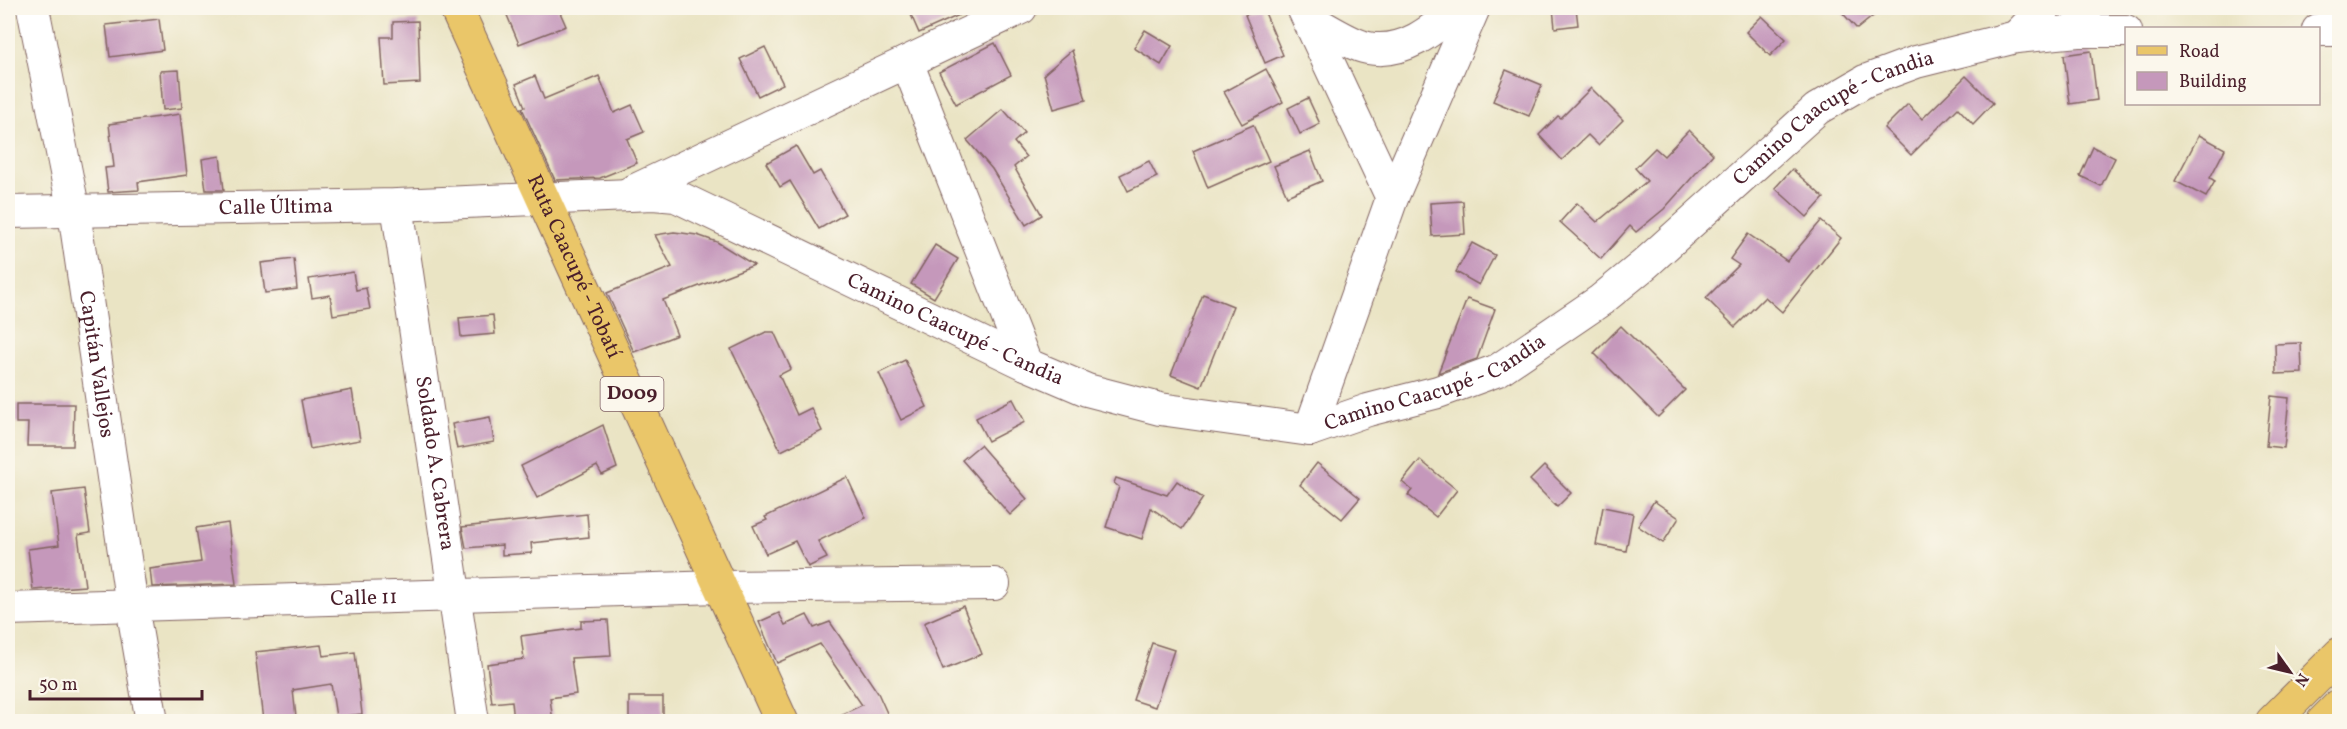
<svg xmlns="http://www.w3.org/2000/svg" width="2347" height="729" font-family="Vollkorn,serif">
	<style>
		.building { fill: #c598bb }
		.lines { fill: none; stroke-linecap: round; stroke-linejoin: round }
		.minor-casing { stroke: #826461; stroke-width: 34 }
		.major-casing { stroke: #826461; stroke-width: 35 }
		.highway-casing { stroke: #826461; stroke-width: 35 }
		.minor { stroke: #fff; stroke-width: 32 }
		.major { stroke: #eac669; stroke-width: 33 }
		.highway { stroke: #eac669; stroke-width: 33 }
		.labels { text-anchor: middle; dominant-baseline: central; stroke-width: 4.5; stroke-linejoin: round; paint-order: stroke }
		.shield { fill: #fbf7ec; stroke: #7f6065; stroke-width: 1.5 }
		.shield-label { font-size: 20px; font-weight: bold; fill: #4a1f2b }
		.street-label { font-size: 21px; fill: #4a1f2b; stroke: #fbf7ec }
	</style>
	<rect width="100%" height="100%" fill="#fbf7ec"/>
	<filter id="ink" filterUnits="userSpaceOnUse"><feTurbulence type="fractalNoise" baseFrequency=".0167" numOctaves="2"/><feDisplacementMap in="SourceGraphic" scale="12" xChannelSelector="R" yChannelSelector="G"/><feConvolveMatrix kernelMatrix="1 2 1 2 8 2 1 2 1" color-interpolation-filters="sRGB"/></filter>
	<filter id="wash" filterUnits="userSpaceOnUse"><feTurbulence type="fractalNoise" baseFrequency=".008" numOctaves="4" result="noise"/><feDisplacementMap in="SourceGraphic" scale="24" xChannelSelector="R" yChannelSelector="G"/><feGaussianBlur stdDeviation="1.35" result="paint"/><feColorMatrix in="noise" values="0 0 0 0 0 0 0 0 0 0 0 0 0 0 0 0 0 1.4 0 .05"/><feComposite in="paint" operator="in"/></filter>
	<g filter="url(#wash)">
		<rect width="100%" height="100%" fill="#eae4c4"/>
		<g id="blocks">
			<g class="building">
				<path d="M504 8H558L566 26 519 44Z"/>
				<path d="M908 8H975L919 33Z"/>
				<path d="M1263 8 1283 55 1265 63 1245 15Z"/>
				<path d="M1553 8H1576L1578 25 1555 28Z"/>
				<path d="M1838 8H1883L1857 29Z"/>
				<path d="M1762 16 1786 39 1770 56 1746 32Z"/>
				<path d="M159 19 163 50 110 57 106 25Z"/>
				<path d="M418 21 420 83 384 85 381 37H393V22Z"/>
				<path d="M1145 30 1172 46 1161 65 1134 48Z"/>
				<path d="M995 43 1011 75 956 104 939 72Z"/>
				<path d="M765 47 783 84 758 96 740 59Z"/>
				<path d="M1072 50 1086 100 1054 109 1044 74Z"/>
				<path d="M2091 51 2097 100 2070 104 2064 55Z"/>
				<path d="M1266 69 1283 102 1242 124 1224 92Z"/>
				<path d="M179 70 182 108 163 110 160 71Z"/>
				<path d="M1506 70 1542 85 1529 116 1493 101Z"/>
				<path d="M535 76 544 99 599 76 614 113 632 105 644 132 627 139 637 163 600 178 555 180 522 108 525 107 516 84Z"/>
				<path d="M1966 76 1993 103 1973 124 1958 108 1911 155 1884 128 1908 104 1922 119Z"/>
				<path d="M1591 88 1623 120 1598 145 1588 135 1562 160 1539 135 1558 116 1561 118Z"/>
				<path d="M1308 98 1320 124 1300 134 1288 108Z"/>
				<path d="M1003 109 1024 133 1014 142 1026 157 1014 167 1042 215 1026 225 992 169 967 140Z"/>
				<path d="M180 114 187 175 138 182 139 190 108 192 105 168 114 167 109 124Z"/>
				<path d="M1253 125 1269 161 1208 188 1193 151Z"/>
				<path d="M1689 130 1713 154 1664 209 1636 232 1630 226 1601 259 1560 222 1577 203 1597 222 1647 181 1635 168 1655 148 1664 156Z"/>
				<path d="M2199 135 2225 149 2210 178 2215 181 2206 197 2175 181Z"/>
				<path d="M796 146 813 175 820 171 845 214 819 229 790 181 780 187 766 163Z"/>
				<path d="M2093 147 2115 158 2101 186 2080 176Z"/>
				<path d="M1310 151 1322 181 1287 196 1274 166Z"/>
				<path d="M220 156 224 190H206L202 159Z"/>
				<path d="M1149 161 1157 177 1128 191 1120 175Z"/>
				<path d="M1792 169 1824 198 1807 217 1775 188Z"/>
				<path d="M1463 201 1465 234 1432 236 1430 203Z"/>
				<path d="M1821 221 1841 238 1782 312 1765 297 1735 327 1706 298 1739 265 1730 259 1748 234 1787 261Z"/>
				<path d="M674 232 697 235 717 242 754 265 663 300 677 335 634 352 607 293 672 267 655 235Z"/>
				<path d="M1472 243 1495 255 1479 285 1456 272Z"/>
				<path d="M935 245 958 259 934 298 911 284Z"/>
				<path d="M294 259 297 289 265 293 261 263Z"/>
				<path d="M353 272 356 290 366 288 370 309 333 315 330 295 312 298 309 279Z"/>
				<path d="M1203 294 1233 306 1201 387 1171 375Z"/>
				<path d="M1467 299 1495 309 1477 359 1438 373Z"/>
				<path d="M493 315 495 334 461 337 459 318Z"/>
				<path d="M1621 326 1685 390 1658 417 1594 353Z"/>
				<path d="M766 332H774L791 369 779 375 797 415 811 408 822 431 781 451 731 349Z"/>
				<path d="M2301 343 2302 373 2276 374 2275 344Z"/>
				<path d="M905 360 927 407 901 420 879 373Z"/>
				<path d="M352 390 360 440 310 449 301 400Z"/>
				<path d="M2271 396 2289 398 2284 448 2266 446Z"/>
				<path d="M1013 399 1025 422 988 441 976 418Z"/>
				<path d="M16 404H74L73 446H27L28 423H16Z"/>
				<path d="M490 417 494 442 457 449 452 424Z"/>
				<path d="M603 425 617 468 602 475 597 466 537 498 521 466Z"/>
				<path d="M980 445 1027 499 1010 515 962 460Z"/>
				<path d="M1420 460 1457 490 1436 517 1408 495 1412 490 1402 482Z"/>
				<path d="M1317 463 1360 498 1342 519 1300 485Z"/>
				<path d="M1544 466 1571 493 1557 507 1530 480Z"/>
				<path d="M847 477 866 518 818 541 827 558 808 567 795 541 766 554 753 526 767 520 765 517Z"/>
				<path d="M1116 478 1167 495 1177 481 1203 498 1182 529 1151 508 1142 539 1106 527 1119 487 1114 483Z"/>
				<path d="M84 489 90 533 78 535 85 586 33 590 28 549 59 545 52 493Z"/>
				<path d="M1654 501 1679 518 1663 543 1638 526Z"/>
				<path d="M1603 507 1633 513 1626 551 1596 545Z"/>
				<path d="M587 514 589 537 531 543 532 553 502 555V545L466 548 462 527Z"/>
				<path d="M228 523 236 584 152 587 150 569 201 562 196 528Z"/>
				<path d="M963 606 982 654 943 670 924 623Z"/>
				<path d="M779 613 785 625 807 615 814 628 830 622 878 693 891 722H826L862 705 820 644 777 663 759 622Z"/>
				<path d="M608 620 611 656 571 658 576 694 550 698 553 722H514L512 701 492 703 487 664 524 659 521 636 581 628V621Z"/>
				<path d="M1152 643 1174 650 1155 707 1133 700Z"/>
				<path d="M321 645 323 656 355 652 362 714 336 717 331 684 293 690 296 717 263 721 255 652Z"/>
				<rect x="629" y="697" width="34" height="25"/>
			</g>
		</g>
	</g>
	<g filter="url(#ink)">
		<use href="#blocks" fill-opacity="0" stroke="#826461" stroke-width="1.5"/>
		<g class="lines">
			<g class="minor-casing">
				<g id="minor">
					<path id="s1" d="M33 8 74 212 132 606 152 722"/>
					<path d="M1303 8 1392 198"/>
					<path d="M1309 19C1325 27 1351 45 1368 48 1404 55 1434 29 1459 8"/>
					<path d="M2318 30H2340"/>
					<path d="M2016 37 2044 8"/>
					<path d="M907 62 1026 364"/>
					<path d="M631 192 1021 8"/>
					<path id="s2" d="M397 205 473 722"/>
					<path id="s3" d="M8 212 397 205 653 194 676 196 1026 364 1087 390 1160 409 1310 430 1368 410 1438 392 1498 370 1601 300 1645 264 1817 109 1865 81 1916 62 2016 37 2078 31H2126"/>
					<path d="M1310 430 1392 198 1474 8"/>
					<path id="s4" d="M8 609 719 587 994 584"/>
				</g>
			</g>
			<g class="major-casing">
				<g id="major">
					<path id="s5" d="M456 8 782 722"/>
				</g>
			</g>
			<g class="highway-casing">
				<g id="highway">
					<path d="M2272 722 2340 654"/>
					<path d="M2323 722 2340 705"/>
				</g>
			</g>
			<use href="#minor" class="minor"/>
			<use href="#major" class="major"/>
			<use href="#highway" class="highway"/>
		</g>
	</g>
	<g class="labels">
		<rect class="shield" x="600.5" y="377" width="63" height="34" rx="4.5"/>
		<g class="shield-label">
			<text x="632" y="394">D009</text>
		</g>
		<g class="street-label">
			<text stroke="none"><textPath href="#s3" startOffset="1970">Camino Caacupé - Candia</textPath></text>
			<text stroke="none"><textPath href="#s3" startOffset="268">Calle Última</textPath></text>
			<text stroke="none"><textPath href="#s5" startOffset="284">Ruta Caacupé - Tobatí</textPath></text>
			<text stroke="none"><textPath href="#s3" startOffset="978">Camino Caacupé - Candia</textPath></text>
			<text stroke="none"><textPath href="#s1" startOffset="362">Capitán Vallejos</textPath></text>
			<text stroke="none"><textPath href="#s3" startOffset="1484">Camino Caacupé - Candia</textPath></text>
			<text stroke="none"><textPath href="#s2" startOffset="261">Soldado A. Cabrera</textPath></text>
			<text stroke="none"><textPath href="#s4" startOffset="356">Calle 11</textPath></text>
		</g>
	</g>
	<rect width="2347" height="729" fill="none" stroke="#fbf7ec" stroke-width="30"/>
	<rect x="2125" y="27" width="195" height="78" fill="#fbf7ec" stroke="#b4a19f" stroke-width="1.5"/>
	<rect x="2137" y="46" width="30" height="9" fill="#eac669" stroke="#b4a19f" stroke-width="1.5"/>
	<text x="2179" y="57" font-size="18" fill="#4a1f2b">Road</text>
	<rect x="2137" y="72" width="30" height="18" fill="#c598bb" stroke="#b4a19f" stroke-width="1.5"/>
	<text x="2179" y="87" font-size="18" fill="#4a1f2b">Building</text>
	<g transform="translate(2290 672) rotate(124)" stroke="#fbf7ec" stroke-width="4.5" paint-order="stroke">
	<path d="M0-4.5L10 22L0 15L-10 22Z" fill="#4a1f2b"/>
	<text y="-9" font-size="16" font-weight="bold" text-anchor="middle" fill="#4a1f2b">N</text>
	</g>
	<path d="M30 690v9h172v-9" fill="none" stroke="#4a1f2b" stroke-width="3"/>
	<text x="39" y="690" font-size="18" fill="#4a1f2b" stroke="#fbf7ec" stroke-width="4.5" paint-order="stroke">50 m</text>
</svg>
